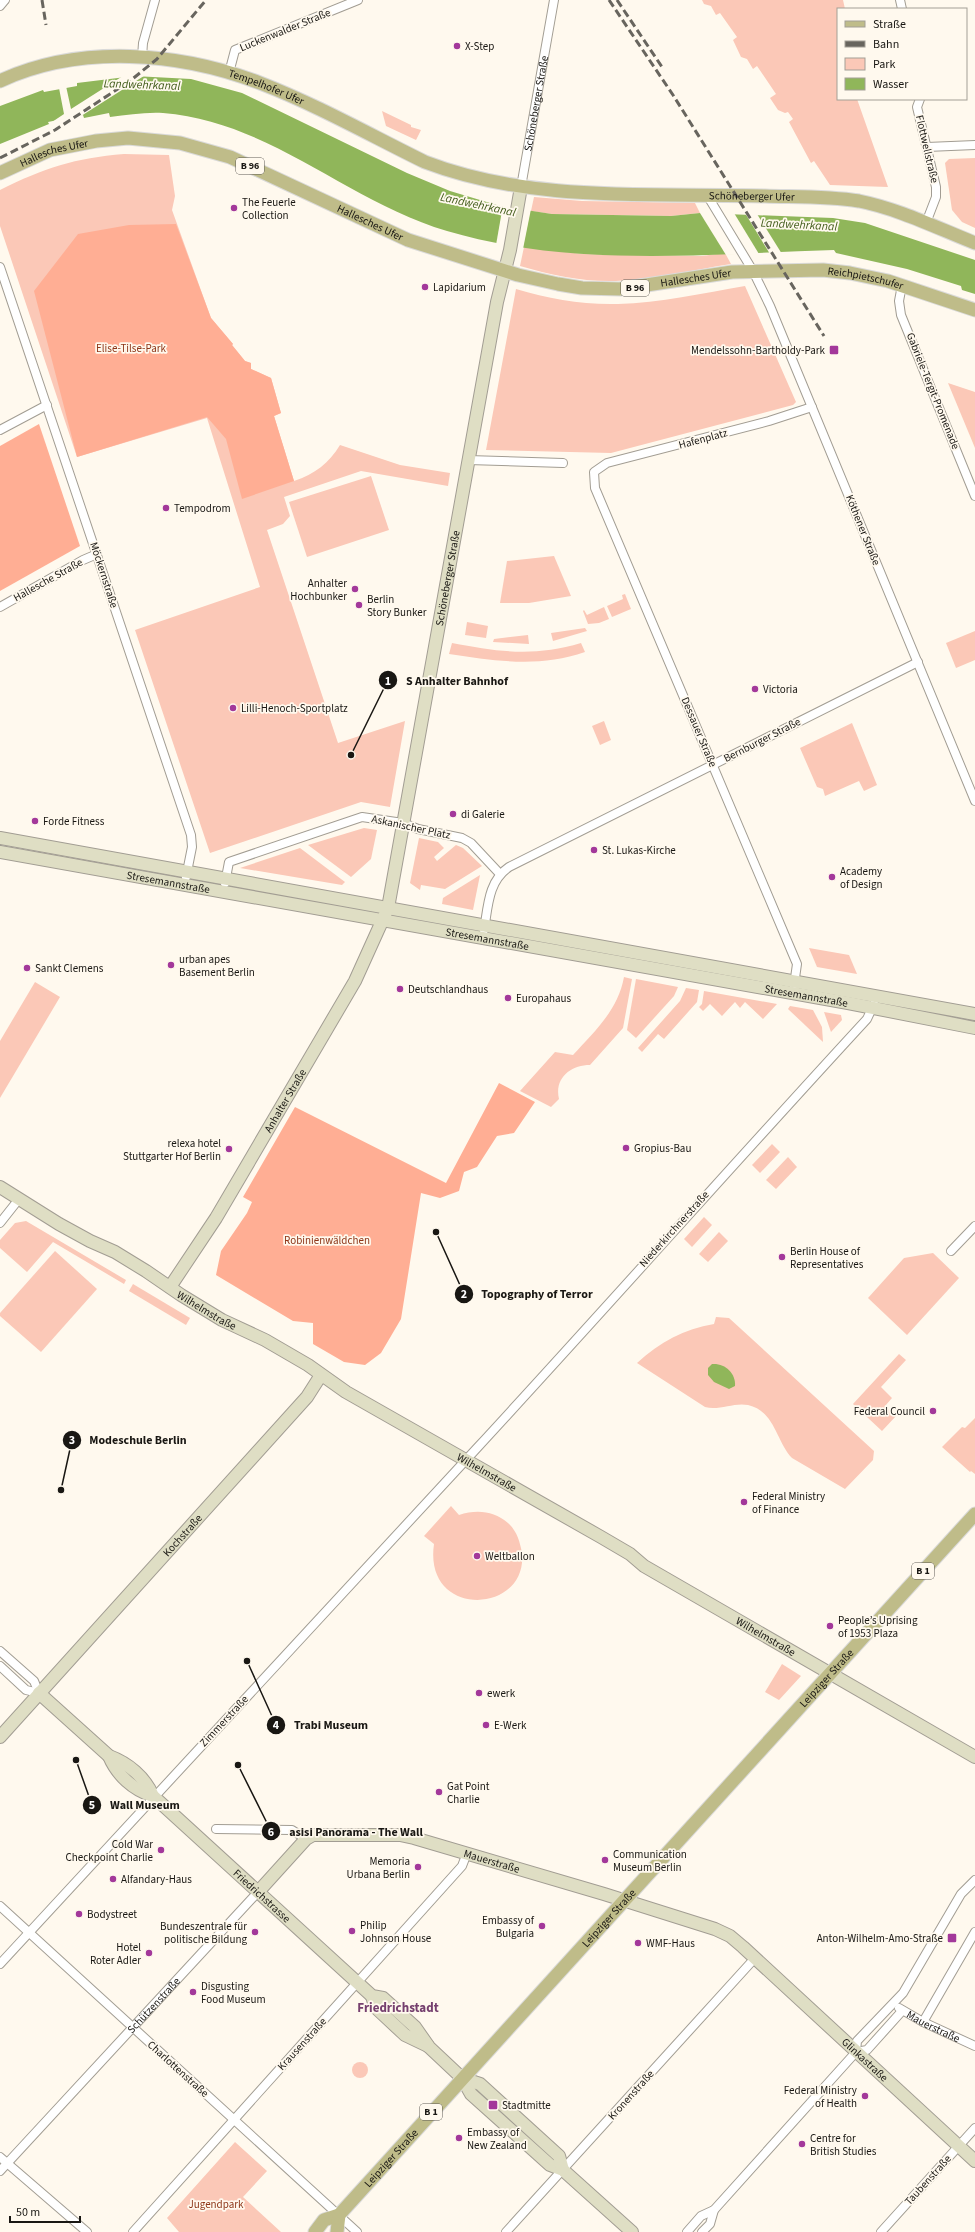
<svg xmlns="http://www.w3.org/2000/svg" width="975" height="2232" font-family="'Source Sans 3',sans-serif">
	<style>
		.green { fill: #fbc8b7 }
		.forest { fill: #ffae94 }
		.water { fill: #90b65a }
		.pier { fill: #fff9ee }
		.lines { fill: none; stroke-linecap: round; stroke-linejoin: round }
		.street-casing { stroke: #a29d93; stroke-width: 10 }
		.secondary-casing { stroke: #a29d93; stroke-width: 14 }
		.primary-casing { stroke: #dadad9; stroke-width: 15 }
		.street { stroke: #fff; stroke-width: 8 }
		.secondary { stroke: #dfdec4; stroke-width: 12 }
		.primary { stroke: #bfbc89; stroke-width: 13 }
		.rail { stroke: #68655e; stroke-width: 3; stroke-dasharray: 8 4; stroke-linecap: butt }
		.poi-dot { fill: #a3389a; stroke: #fff9ee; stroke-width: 1.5 }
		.labels { text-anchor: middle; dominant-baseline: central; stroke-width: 3.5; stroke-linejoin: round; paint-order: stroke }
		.shield { fill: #fff9ee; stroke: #5e5b55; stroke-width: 1 }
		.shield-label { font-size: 10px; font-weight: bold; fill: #191713 }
		.street-label { font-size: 11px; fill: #191713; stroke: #fff9ee }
		.poi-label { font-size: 11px; fill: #191713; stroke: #fff9ee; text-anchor: start }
		.park-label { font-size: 11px; fill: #8e3618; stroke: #fff9ee }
		.water-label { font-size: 12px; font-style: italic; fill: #445d1d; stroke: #fff9ee }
		.quarter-label { font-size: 13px; font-weight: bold; fill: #76406f; stroke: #fff9ee }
		.leader { fill: none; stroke: #191713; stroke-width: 1.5 }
		.callout-dot { fill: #191713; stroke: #fff9ee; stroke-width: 1.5 }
		.mark-label { font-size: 12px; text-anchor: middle; font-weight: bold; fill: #fff }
		.callout-label { font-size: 12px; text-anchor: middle; font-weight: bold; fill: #191713; stroke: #fff9ee; stroke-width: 3.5; stroke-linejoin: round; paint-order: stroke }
	</style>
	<rect width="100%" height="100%" fill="#fff9ee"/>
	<g class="green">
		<path d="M702 0H843L845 9H838V99H857L888 187 830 185 814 161 811 163 789 122 793 119 788 112 785 113 778 110 770 98 776 94 757 66 753 69 747 59 741 57 733 40 737 37 720 13 716 15 711 6 704 4Z"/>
		<path d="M382 111 411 125V127L421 130 416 140 386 126Z"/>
		<path d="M124 154 169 155 175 196 172 210 211 318 233 344 232 345 245 361 251 363V369L271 378 281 413 274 416 294 481C315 474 329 463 340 445L400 465 450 473 448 486 361 471 284 497 290 516 283 524 267 530 338 743 405 721 390 807 361 802 210 853 135 630 260 587 207 418 77 457 0 226V190C44 168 75 158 124 154Z"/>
		<path d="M975 158V228L962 222 952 210 945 163 949 159Z"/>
		<path d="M534 197 582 201 695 203 700 213 671 216 552 214 531 211Z"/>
		<path d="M524 247 583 254 702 256 725 253 731 264C693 270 654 279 616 281 583 282 551 275 520 266Z"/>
		<path d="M745 286 796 402 793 405 611 453 486 450 516 289C549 299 583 305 618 304 660 303 703 293 745 286Z"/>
		<path d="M948 383 975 392V448Z"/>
		<path d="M371 476 389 530 307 557 289 502Z"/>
		<path d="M554 556 571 596 529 603H500L507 561Z"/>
		<path d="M625 594 631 609 612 617 607 606 623 599 622 595Z"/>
		<path d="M604 607 609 619 599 623 588 624 583 611 584 610 587 615Z"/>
		<path d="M467 622 488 626 486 638 465 635Z"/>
		<path d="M585 628 587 631 553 641 551 633Z"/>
		<path d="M975 631V660L956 668 946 643Z"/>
		<path d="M528 635 529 644 493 642 494 639Z"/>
		<path d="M452 643C499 652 534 657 581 643L585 652C539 668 496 661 449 654Z"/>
		<path d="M604 721 611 740 600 745 592 726Z"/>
		<path d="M852 723 877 785 864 791 859 781 825 796 823 789 817 787 800 748Z"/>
		<path d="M364 828 377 830 371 859 351 877 308 845Z"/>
		<path d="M419 838 438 842 444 848 434 857 437 861 456 845 463 848 482 866 445 889 421 885 420 890 410 883Z"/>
		<path d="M300 848 345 882 342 885 240 868Z"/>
		<path d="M480 875 473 910 442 904 443 898Z"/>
		<path d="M809 948 849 955 857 974 817 967Z"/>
		<path d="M624 977 632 979 623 1028 590 1065C571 1065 554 1078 559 1099L551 1107 520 1091 555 1052 573 1055C595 1031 618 1010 624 977Z"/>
		<path d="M636 979 678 987 674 996 636 1038 627 1030Z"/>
		<path d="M35 982 60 997 0 1098V1041Z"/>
		<path d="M686 988 699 990 697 1002 664 1039 658 1034 642 1052 638 1048 680 1001Z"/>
		<path d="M704 991 777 1004 763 1019 745 1002 740 1008 735 1002 722 1016 710 1004 703 1011 699 1007 702 1004Z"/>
		<path d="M790 1006 813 1010 822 1027 823 1042 788 1009Z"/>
		<path d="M824 1012 841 1015 842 1020 831 1032Z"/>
		<path d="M772 1144 780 1152 760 1173 752 1165Z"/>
		<path d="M788 1157 797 1167 776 1189 766 1180Z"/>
		<path d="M704 1217 712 1225 692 1247 684 1239Z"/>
		<path d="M26 1221 126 1280 124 1284 53 1242 27 1272 0 1248V1240L15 1223Z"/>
		<path d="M719 1232 728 1241 708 1262 699 1254Z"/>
		<path d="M55 1251 97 1289 41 1352 0 1316V1313Z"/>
		<path d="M933 1253 959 1278 907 1335 868 1298 904 1258Z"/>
		<path d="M133 1284 190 1318 186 1325 129 1291Z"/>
		<path d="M716 1317 729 1318 874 1451 873 1460 845 1489 792 1458C776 1441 775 1411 748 1405 734 1402 719 1411 705 1407L637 1363C660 1342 684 1329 714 1324Z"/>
		<path d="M899 1354 906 1360 881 1387 892 1398 885 1406 896 1416 882 1431 853 1404Z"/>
		<path d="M975 1418V1474L971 1471 970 1472 942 1447 962 1427 965 1428Z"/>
		<path d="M451 1506 459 1515C477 1509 494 1511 508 1523 517 1531 520 1542 522 1553 528 1615 423 1619 434 1544L424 1536Z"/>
		<path d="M782 1664 801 1676 779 1700 765 1692Z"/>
		<circle cx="360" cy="2070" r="8"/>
		<path d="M235 2142 267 2171 243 2197 281 2232H179L167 2218Z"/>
	</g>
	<g class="forest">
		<path d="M176 224 211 318 233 344 232 345 245 361 251 363V369L271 378 281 413 274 416 294 481 242 499 226 439 207 417 77 457 34 291 78 234 129 225Z"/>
		<path d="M39 424 80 546 0 591V446Z"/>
		<path d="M499 1083 535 1102 514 1133 497 1136 477 1167 464 1172 459 1191 440 1198 421 1193 401 1319 381 1353 365 1365 344 1362 313 1344V1323L293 1321 216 1275 221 1251 247 1213 252 1202 243 1197 295 1107 446 1183Z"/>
	</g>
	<g class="water">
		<path d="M134 76 191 79 242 93 407 173 450 191 500 206 552 214 671 216 700 213 833 218 865 223 975 260V294L962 290 961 286 907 269 836 253 834 250C705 254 572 268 447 231 348 202 269 121 163 113 145 112 128 115 110 117L109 113 84 118 83 115 48 122 49 124 0 144V106L43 90 44 92 77 86V83Z"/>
		<path d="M712 1364C725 1363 736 1373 735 1386L729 1389 714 1382 708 1375V1368Z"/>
	</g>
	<g class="pier">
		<path d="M126 74H147L78 118 50 126 49 124 64 114 59 88 66 86 71 109Z"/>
		<path d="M503 205 531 209 523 249 496 245Z"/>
		<path d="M706 211 734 213 759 254 726 255 700 213Z"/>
		<path d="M745 213 757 214 782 254H770Z"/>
	</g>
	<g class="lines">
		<g class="street-casing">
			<g id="street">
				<path d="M900 0 902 9"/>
				<path d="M0 6 5 0"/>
				<path d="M142 57 143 43 155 0"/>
				<path d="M229 73 235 50 358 0"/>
				<path d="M920 99 917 107 936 187V197L926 223"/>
				<path d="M927 147 975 145"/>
				<path id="s1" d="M521 187 554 0"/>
				<path d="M707 195 753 271 770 306 975 801"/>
				<path d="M0 267 191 835 192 847 186 877"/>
				<path d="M902 285 899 301 901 315 975 496"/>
				<path d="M0 430 47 405"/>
				<path d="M468 460 563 463"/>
				<path d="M0 607 83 560 97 554"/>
				<path d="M225 883 229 862 362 817 403 823 418 829 462 838 471 843 500 874"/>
				<path d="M484 930C488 907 488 881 509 867L918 662"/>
				<path d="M794 985 797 964 595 488 594 472 607 463 769 421 812 407"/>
				<path d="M0 1223 19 1199"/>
				<path d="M951 1251 975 1226"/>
				<path d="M0 1651 34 1681 39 1693"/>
				<path d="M0 1666 26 1690 39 1693"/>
				<path d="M216 1829 292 1830 306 1839"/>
				<path d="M0 1906 357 2232"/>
				<path d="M0 1964C158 1791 319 1621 477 1448 608 1306 736 1161 867 1019L874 1004"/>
				<path id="s2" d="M899 2008 923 2022 975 2046"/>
				<path d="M923 2022 975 1932"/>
				<path d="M856 2052 857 2041 903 1993 961 1894 975 1880"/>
				<path d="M0 2157 87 2232"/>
				<path id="s3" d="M0 2171 258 1892"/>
				<path d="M133 2232 462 1866 467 1853"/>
				<path d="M506 2232 755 1958"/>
				<path d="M687 2232 701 2216 714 2210 856 2052 867 2050 902 2011"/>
				<path d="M702 2232 710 2224 714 2210"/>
				<path d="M881 2232 975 2128"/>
			</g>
		</g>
		<g class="secondary-casing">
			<g id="secondary">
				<path d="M0 838 975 1014"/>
				<path id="s4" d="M0 852 848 1003 975 1028"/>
				<path id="s5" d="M0 1187 59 1224 90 1241 115 1252 146 1271 181 1295 222 1320 265 1340 308 1365 346 1392 601 1537 630 1554 644 1566 975 1757"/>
				<path id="s6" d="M170 1287 216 1218 355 981 388 908 497 302 510 250 521 187"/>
				<path id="s7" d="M39 1693 109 1756C128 1763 145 1777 153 1796L372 1996 383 1998 415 2027 429 2047 462 2078 471 2094 550 2165 563 2170 632 2232"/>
				<path id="s8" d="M0 1737 307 1397 321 1375"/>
				<path d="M109 1756C117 1775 133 1790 153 1796"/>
				<path id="s9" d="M258 1892 306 1839 313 1835H400L414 1838 604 1894 715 1929 730 1936 743 1947 975 2161"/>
				<path d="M372 1996 375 2007 405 2035 428 2046"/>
				<path d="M462 2078 480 2084 559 2156 563 2170"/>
			</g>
		</g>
		<g class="primary-casing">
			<g id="primary">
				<path id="s10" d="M0 81C80 44 179 52 260 83 317 105 370 135 425 162 532 203 652 193 765 196 796 197 828 196 859 201 899 209 937 228 975 243"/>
				<path id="s11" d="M0 173 50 150 96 141 128 138 180 143 230 157 408 240 518 275 558 284 582 288 620 289 732 272 823 270 850 273 888 281 975 310"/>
				<path id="s12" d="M315 2232 324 2220 339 2215 975 1514"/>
				<path d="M337 2232 339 2215"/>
			</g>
		</g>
		<use href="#street" class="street"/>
		<use href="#secondary" class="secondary"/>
		<use href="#primary" class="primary"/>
		<g class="rail">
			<path d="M42 0 46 25"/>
			<path d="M609 0 673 95 824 336"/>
			<path d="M617 0 662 67"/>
			<path d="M0 158 55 130 130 81 157 59 206 0"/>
		</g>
	</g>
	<g class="poi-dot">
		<circle cx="457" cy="46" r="4"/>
		<circle cx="234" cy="208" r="4"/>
		<circle cx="425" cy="287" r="4"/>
		<rect x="829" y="345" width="10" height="10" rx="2"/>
		<circle cx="166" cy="508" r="4"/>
		<circle cx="355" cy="589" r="4"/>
		<circle cx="359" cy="605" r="4"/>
		<circle cx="755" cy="689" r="4"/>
		<circle cx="233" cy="708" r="4"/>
		<circle cx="453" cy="814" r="4"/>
		<circle cx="35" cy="821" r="4"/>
		<circle cx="594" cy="850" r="4"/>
		<circle cx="832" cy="877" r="4"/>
		<circle cx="171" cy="965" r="4"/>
		<circle cx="27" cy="968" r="4"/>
		<circle cx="400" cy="989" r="4"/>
		<circle cx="508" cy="998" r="4"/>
		<circle cx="626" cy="1148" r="4"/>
		<circle cx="229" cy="1149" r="4"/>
		<circle cx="782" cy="1257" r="4"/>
		<circle cx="933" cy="1411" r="4"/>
		<circle cx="744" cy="1502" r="4"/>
		<circle cx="477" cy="1556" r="4"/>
		<circle cx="830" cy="1626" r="4"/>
		<circle cx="479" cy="1693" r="4"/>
		<circle cx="486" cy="1725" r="4"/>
		<circle cx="439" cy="1792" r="4"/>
		<circle cx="161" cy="1850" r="4"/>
		<circle cx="605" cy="1860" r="4"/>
		<circle cx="418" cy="1867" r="4"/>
		<circle cx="113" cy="1879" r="4"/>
		<circle cx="79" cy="1914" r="4"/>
		<circle cx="542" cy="1926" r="4"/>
		<circle cx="352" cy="1931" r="4"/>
		<circle cx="255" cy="1932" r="4"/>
		<rect x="947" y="1933" width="10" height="10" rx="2"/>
		<circle cx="638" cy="1943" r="4"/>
		<circle cx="149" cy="1953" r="4"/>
		<circle cx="193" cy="1992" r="4"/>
		<circle cx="865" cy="2096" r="4"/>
		<rect x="488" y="2100" width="10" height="10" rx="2"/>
		<circle cx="459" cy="2138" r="4"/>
		<circle cx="802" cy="2144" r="4"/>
	</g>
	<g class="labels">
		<g class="shield">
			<rect x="236" y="158" width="28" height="16" rx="3"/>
			<rect x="621" y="280" width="28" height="16" rx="3"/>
			<rect x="912" y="1563" width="22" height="16" rx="3"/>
			<rect x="420" y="2104" width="22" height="16" rx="3"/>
		</g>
		<g class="shield-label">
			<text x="250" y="166">B 96</text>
			<text x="635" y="288">B 96</text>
			<text x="923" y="1571">B 1</text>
			<text x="431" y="2112">B 1</text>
		</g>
		<g class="street-label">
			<text transform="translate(285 30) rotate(-22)">Luckenwalder Straße</text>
			<text stroke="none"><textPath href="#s10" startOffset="274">Tempelhofer Ufer</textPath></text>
			<text stroke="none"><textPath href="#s1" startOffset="85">Schöneberger Straße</textPath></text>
			<text transform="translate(927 149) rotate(77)">Flottwellstraße</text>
			<text stroke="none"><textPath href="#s11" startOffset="58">Hallesches Ufer</textPath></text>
			<text stroke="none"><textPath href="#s10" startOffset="780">Schöneberger Ufer</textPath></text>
			<text stroke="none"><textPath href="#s11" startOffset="393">Hallesches Ufer</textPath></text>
			<text stroke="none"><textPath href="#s11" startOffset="730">Hallesches Ufer</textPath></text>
			<text stroke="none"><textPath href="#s11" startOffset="901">Reichpietschufer</textPath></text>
			<text transform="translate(933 391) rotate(68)">Gabriele-Tergit-Promenade</text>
			<text transform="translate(703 439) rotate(-15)">Hafenplatz</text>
			<text transform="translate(863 530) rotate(68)">Köthener Straße</text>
			<text transform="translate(104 575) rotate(72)">Möckernstraße</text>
			<text stroke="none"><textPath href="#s6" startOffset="773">Schöneberger Straße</textPath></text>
			<text transform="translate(48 580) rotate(-29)">Hallesche Straße</text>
			<text transform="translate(699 732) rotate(67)">Dessauer Straße</text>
			<text transform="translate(762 740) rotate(-27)">Bernburger Straße</text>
			<text transform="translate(411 827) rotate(12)">Askanischer Platz</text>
			<text stroke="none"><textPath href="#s4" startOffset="171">Stresemannstraße</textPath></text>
			<text stroke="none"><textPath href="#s4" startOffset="495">Stresemannstraße</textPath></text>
			<text stroke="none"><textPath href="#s4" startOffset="819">Stresemannstraße</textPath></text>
			<text stroke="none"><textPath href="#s6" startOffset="219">Anhalter Straße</textPath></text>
			<text transform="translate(674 1229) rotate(-48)">Niederkirchnerstraße</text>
			<text stroke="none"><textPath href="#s5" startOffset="241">Wilhelmstraße</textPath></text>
			<text stroke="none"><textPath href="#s5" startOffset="565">Wilhelmstraße</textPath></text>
			<text stroke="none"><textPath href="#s8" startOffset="272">Kochstraße</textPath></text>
			<text stroke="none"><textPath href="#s5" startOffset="889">Wilhelmstraße</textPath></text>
			<text stroke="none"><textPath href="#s12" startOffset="756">Leipziger Straße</textPath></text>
			<text transform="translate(224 1721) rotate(-47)">Zimmerstraße</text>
			<text stroke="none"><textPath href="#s9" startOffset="262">Mauerstraße</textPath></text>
			<text stroke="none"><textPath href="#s7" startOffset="303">Friedrichstrasse</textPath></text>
			<text stroke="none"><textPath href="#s12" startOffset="432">Leipziger Straße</textPath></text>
			<text stroke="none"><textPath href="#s3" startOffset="226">Schützenstraße</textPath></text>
			<text stroke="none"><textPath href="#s2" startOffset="39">Mauerstraße</textPath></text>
			<text transform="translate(302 2044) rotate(-48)">Krausenstraße</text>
			<text stroke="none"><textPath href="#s9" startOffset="695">Glinkastraße</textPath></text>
			<text transform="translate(178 2069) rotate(42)">Charlottenstraße</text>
			<text transform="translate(631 2095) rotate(-48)">Kronenstraße</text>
			<text stroke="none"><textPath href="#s12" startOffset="108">Leipziger Straße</textPath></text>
			<text transform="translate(928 2180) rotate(-48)">Taubenstraße</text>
		</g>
		<g class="poi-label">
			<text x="465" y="46">X-Step</text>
			<text x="242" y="202">The Feuerle<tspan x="242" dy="13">Collection</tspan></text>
			<text x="433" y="287">Lapidarium</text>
			<text x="825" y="350" text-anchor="end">Mendelssohn-Bartholdy-Park</text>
			<text x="174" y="508">Tempodrom</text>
			<text x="347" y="583" text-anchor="end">Anhalter<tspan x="347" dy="13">Hochbunker</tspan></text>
			<text x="367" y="599">Berlin<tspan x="367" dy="13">Story Bunker</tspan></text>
			<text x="763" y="689">Victoria</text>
			<text x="241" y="708">Lilli-Henoch-Sportplatz</text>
			<text x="461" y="814">di Galerie</text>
			<text x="43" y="821">Forde Fitness</text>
			<text x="602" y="850">St. Lukas-Kirche</text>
			<text x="840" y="871">Academy<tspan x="840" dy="13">of Design</tspan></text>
			<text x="179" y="959">urban apes<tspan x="179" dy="13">Basement Berlin</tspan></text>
			<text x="35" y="968">Sankt Clemens</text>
			<text x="408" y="989">Deutschlandhaus</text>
			<text x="516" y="998">Europahaus</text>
			<text x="221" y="1143" text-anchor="end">relexa hotel<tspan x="221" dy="13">Stuttgarter Hof Berlin</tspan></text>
			<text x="634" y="1148">Gropius-Bau</text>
			<text x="790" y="1251">Berlin House of<tspan x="790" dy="13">Representatives</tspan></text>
			<text x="925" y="1411" text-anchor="end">Federal Council</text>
			<text x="752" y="1496">Federal Ministry<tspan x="752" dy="13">of Finance</tspan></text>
			<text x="485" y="1556">Weltballon</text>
			<text x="838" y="1620">People’s Uprising<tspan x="838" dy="13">of 1953 Plaza</tspan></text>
			<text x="487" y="1693">ewerk</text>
			<text x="494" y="1725">E-Werk</text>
			<text x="447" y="1786">Gat Point<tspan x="447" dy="13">Charlie</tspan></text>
			<text x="153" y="1844" text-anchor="end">Cold War<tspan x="153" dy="13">Checkpoint Charlie</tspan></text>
			<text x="613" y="1854">Communication<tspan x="613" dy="13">Museum Berlin</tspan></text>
			<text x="410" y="1861" text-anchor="end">Memoria<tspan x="410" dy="13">Urbana Berlin</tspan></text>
			<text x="121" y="1879">Alfandary-Haus</text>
			<text x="87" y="1914">Bodystreet</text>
			<text x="534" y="1920" text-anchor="end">Embassy of<tspan x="534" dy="13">Bulgaria</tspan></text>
			<text x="360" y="1925">Philip<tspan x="360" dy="13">Johnson House</tspan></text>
			<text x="247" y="1926" text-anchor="end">Bundeszentrale für<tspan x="247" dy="13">politische Bildung</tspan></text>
			<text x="943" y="1938" text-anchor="end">Anton-Wilhelm-Amo-Straße</text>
			<text x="646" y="1943">WMF-Haus</text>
			<text x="141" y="1947" text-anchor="end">Hotel<tspan x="141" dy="13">Roter Adler</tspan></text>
			<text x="201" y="1986">Disgusting<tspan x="201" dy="13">Food Museum</tspan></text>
			<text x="857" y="2090" text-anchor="end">Federal Ministry<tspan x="857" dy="13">of Health</tspan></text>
			<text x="502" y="2105">Stadtmitte</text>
			<text x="467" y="2132">Embassy of<tspan x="467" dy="13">New Zealand</tspan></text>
			<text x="810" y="2138">Centre for<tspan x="810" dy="13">British Studies</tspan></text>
		</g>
		<g class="park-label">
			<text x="131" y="348">Elise-Tilse-Park</text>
			<text x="327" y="1240">Robinienwäldchen</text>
			<text x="216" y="2204">Jugendpark</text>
		</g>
		<g class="water-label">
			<text transform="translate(142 85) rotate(2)">Landwehrkanal</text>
			<text transform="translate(478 205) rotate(12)">Landwehrkanal</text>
			<text transform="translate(799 225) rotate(3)">Landwehrkanal</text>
		</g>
		<g class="quarter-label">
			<text x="398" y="2008">Friedrichstadt</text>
		</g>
	</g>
	<path class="leader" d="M351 755L388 680M436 1232L464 1294M61 1490L72 1440M247 1661L276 1725M76 1760L92 1805M238 1765L271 1831"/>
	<g class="callout-dot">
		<circle cx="351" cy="755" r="4"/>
		<circle cx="436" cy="1232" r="4"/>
		<circle cx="61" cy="1490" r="4"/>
		<circle cx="247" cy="1661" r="4"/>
		<circle cx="76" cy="1760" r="4"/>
		<circle cx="238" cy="1765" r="4"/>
		<circle cx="388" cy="680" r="10"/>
		<circle cx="464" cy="1294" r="10"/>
		<circle cx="72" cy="1440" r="10"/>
		<circle cx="276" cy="1725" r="10"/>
		<circle cx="92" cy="1805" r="10"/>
		<circle cx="271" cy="1831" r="10"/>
	</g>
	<g class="mark-label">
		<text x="388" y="685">1</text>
		<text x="464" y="1298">2</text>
		<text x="72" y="1444">3</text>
		<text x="276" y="1729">4</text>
		<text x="92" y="1809">5</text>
		<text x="271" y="1836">6</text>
	</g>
	<g class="callout-label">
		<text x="457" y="685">S Anhalter Bahnhof</text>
		<text x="537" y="1298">Topography of Terror</text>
		<text x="138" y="1444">Modeschule Berlin</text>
		<text x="331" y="1729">Trabi Museum</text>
		<text x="145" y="1809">Wall Museum</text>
		<text x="356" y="1836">asisi Panorama - The Wall</text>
	</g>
	<rect x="837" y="8" width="130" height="92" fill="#fff9ee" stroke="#a39f96"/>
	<rect x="845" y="21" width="20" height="6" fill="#bfbc89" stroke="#a39f96"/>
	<text x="873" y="28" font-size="12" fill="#191713">Straße</text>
	<rect x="845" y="41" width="20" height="6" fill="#68655e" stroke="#a39f96"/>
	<text x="873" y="48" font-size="12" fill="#191713">Bahn</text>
	<rect x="845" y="58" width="20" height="12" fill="#fbc8b7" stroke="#a39f96"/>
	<text x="873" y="68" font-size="12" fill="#191713">Park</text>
	<rect x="845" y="78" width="20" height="12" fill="#90b65a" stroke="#a39f96"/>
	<text x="873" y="88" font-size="12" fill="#191713">Wasser</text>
	<path d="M10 2216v6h70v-6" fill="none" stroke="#191713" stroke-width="2"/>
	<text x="16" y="2216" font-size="12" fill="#191713" stroke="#fff9ee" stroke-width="3" paint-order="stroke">50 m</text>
</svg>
